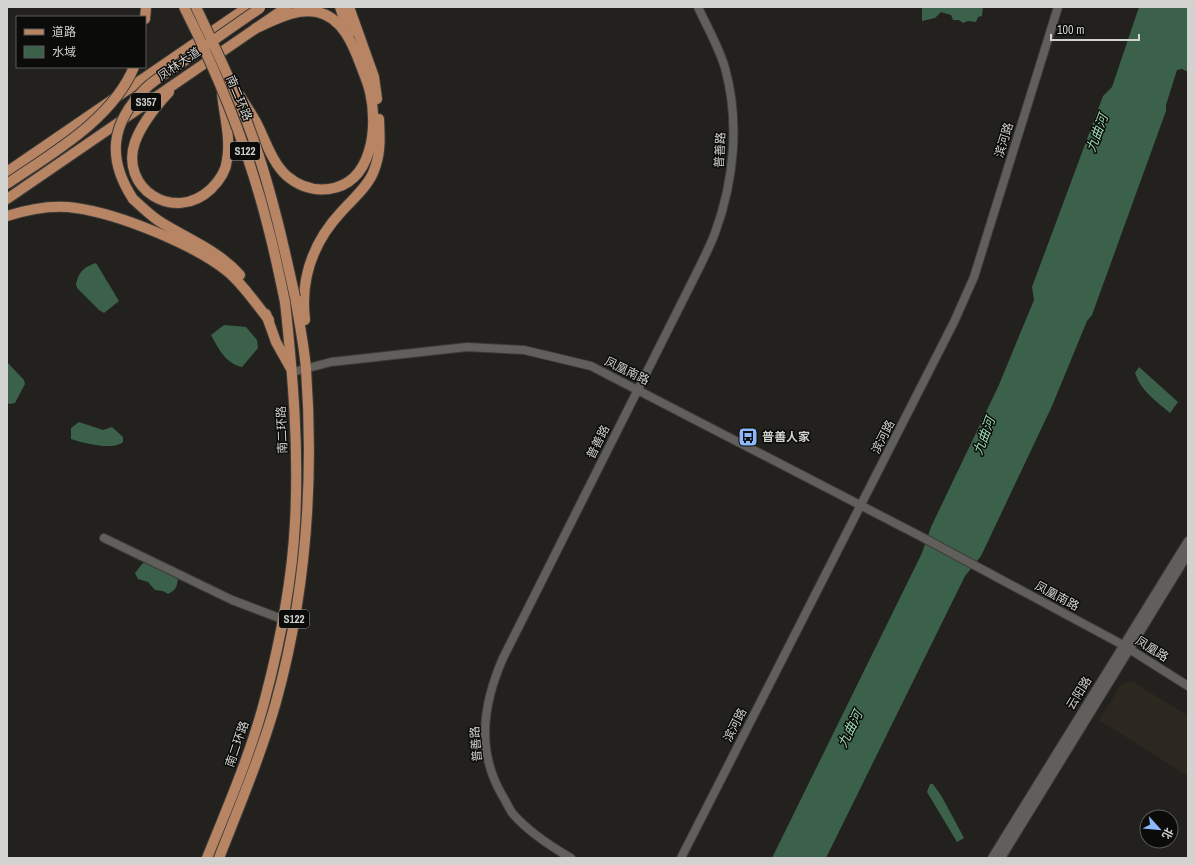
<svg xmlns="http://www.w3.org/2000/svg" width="1195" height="865" font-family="'Archivo Narrow','Noto Sans SC',sans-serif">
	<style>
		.built { fill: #2c2820 }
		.water { fill: #3c614a }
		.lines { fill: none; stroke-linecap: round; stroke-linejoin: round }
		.minor-casing { stroke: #3c3b38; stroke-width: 10 }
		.major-casing { stroke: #3c3b38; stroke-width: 12 }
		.minor { stroke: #615f5c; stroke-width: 8 }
		.major { stroke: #b78464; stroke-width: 10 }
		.major-bridge-casing { stroke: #3c3b38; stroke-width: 12; stroke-linecap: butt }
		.major-bridge { stroke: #b78464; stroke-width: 10 }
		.labels { text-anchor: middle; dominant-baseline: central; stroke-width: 3; stroke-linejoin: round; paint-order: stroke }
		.shield { fill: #0b0b09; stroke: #969694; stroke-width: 1 }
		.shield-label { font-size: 11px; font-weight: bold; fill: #d2d2d0 }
		.street-label { font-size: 12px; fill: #d2d2d0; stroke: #0b0b09 }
		.poi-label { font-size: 12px; font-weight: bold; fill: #d2d2d0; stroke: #0b0b09; text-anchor: start }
		.water-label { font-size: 13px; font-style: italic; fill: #9cdcb2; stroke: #0b0b09 }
	</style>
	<rect width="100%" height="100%" fill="#22211e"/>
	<path class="built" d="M1126 682H1133L1188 716V776L1099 720 1121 685Z"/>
	<g class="water">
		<path d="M983 7 982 16 978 17 976 22 968 21 963 23 959 20H953L951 15 941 12 935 18 922 21V7Z"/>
		<path d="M1139 7H1188V72L1182 69 1177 70 1166 105V111L1092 315 1087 321 1052 406 981 556 965 576 826 858H772L922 553 931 527 998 387 1034 300 1032 287 1103 96 1112 87Z"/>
		<path d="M96 263 119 301 104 313 99 310 77 288 76 284C79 271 84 267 96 263Z"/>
		<path d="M224 325 246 327 257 340 258 348 242 367C226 364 218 348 211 335Z"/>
		<path d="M7 362 24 380 25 384 15 403 10 404 7 403Z"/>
		<path d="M1139 367 1178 402 1170 413C1156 401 1141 391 1135 373Z"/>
		<path d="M79 422 103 430 112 427 123 437V442C113 451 83 443 71 439V428Z"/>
		<path d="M146 562 178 578C177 587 176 590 168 594L163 591 155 590 148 582 138 579 135 573 142 564Z"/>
		<path d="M930 784H933L942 797 964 838 957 842 927 792Z"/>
	</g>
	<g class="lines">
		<g class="minor-casing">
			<g id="minor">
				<path d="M293 372 331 362 467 347 524 350 591 366 920 536 1123 645 1188 686"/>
				<path d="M104 538 232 600 282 619"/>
				<path d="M571 858C550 846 529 832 513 814 509 809 506 801 502 795 476 750 483 704 503 658L690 286C699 268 708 251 715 233 734 181 740 122 725 68 719 47 707 27 698 7"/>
				<path d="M681 858 954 322 974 277 1058 7"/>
				<path d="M992 858 1188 541"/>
				<path d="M1001 858 1188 554"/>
			</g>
		</g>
		<g class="major-casing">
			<g id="major">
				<path d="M340 7 349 34"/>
				<path d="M349 7 374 77 377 99"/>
				<path d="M145 19 146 7"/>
				<path d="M169 92C156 106 142 123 135 142 119 188 174 224 211 189 218 182 226 171 227 160 231 138 224 115 222 93"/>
				<path d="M240 96C245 104 251 113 256 122 265 139 272 163 287 176 300 187 313 191 329 189 373 183 378 126 370 92 368 83 364 74 361 66 353 44 342 17 317 12 295 8 275 20 256 28"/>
				<path d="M7 172 248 7"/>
				<path d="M7 199 287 7"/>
				<path d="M133 199C142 207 150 215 159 221 187 239 218 250 240 275"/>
				<path d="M7 216C29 209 52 204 76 208 119 214 193 244 227 271 243 284 256 304 269 320"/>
				<path d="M266 314 276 342 290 367"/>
				<path d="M305 320C300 278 313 242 342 211 352 200 367 187 373 173 381 154 380 139 379 119"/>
				<path d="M207 858C228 806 251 753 265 699 280 642 292 582 295 523 299 449 293 376 285 302"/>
				<path d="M219 858C239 807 261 755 276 702 306 594 314 481 306 369 304 345 299 321 295 297"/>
			</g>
		</g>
		<use href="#minor" class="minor"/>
		<use href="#major" class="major"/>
		<g class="major-bridge-casing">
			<g id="major-bridge">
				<path d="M184 7C220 78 250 154 269 231 275 254 280 278 285 302"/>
				<path d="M196 7C218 54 241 101 257 150 273 198 284 247 295 297"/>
				<path d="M7 184C52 153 112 120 134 67"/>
				<path d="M133 199C107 159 110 124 145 89 156 78 173 69 187 59 211 42 235 25 260 8"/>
			</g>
		</g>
		<use href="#major-bridge" class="major-bridge"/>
	</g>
	<defs>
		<g id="bus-square" transform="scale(1)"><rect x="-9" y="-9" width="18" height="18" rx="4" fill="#8db9fc" stroke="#0b0b09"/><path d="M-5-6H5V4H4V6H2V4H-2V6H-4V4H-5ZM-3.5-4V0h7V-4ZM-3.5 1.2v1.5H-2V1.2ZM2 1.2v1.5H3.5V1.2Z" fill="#111"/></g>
	</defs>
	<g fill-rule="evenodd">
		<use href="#bus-square" x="748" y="437"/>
	</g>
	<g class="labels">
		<g class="shield">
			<rect x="131" y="93" width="30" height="18" rx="3"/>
			<rect x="230" y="142" width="30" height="18" rx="3"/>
			<rect x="279" y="610" width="30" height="18" rx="3"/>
		</g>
		<g class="shield-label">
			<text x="146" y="102">S357</text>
			<text x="245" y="151">S122</text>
			<text x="294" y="619">S122</text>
		</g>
		<g class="street-label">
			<text transform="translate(179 64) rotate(-34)">凤林大道</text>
			<text transform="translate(239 98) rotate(67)">南二环路</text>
			<text transform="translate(1004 140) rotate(-73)">滨河路</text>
			<text transform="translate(720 150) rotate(-87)">普善路</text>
			<text transform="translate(627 371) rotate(26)">凤凰南路</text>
			<text transform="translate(282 430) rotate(-92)">南二环路</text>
			<text transform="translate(883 437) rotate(-63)">滨河路</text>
			<text transform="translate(598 442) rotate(-63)">普善路</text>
			<text transform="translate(1057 596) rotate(28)">凤凰南路</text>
			<text transform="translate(1152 649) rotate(32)">凤凰路</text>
			<text transform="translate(1079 693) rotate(-58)">云阳路</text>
			<text transform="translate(735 725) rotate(-63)">滨河路</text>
			<text transform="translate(237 744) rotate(-71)">南二环路</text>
			<text transform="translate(476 744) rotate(-95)">普善路</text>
		</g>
		<g class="poi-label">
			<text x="762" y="437">普善人家</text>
		</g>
		<g class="water-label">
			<text transform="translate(1097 133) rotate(-70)">九曲河</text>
			<text transform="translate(984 436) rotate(-70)">九曲河</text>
			<text transform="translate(850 729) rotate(-64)">九曲河</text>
		</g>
	</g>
	<rect width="1195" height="865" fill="none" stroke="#d2d2d0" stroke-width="16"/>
	<rect x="16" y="16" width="130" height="52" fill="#0b0b09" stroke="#5b5b59"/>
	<rect x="24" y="29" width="20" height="6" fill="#b78464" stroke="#5b5b59"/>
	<text x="52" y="36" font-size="12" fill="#d2d2d0">道路</text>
	<rect x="24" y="46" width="20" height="12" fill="#3c614a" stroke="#5b5b59"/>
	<text x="52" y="56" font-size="12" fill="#d2d2d0">水域</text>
	<g transform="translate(1159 829) rotate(117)"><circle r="19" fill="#0b0b09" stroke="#5b5b59"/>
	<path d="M0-3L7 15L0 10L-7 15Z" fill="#8db9fc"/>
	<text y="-6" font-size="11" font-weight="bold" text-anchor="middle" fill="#d2d2d0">北</text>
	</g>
	<path d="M1051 34v6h88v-6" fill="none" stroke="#d2d2d0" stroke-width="2"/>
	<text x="1057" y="34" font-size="12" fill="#d2d2d0" stroke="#0b0b09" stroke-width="3" paint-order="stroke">100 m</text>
</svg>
